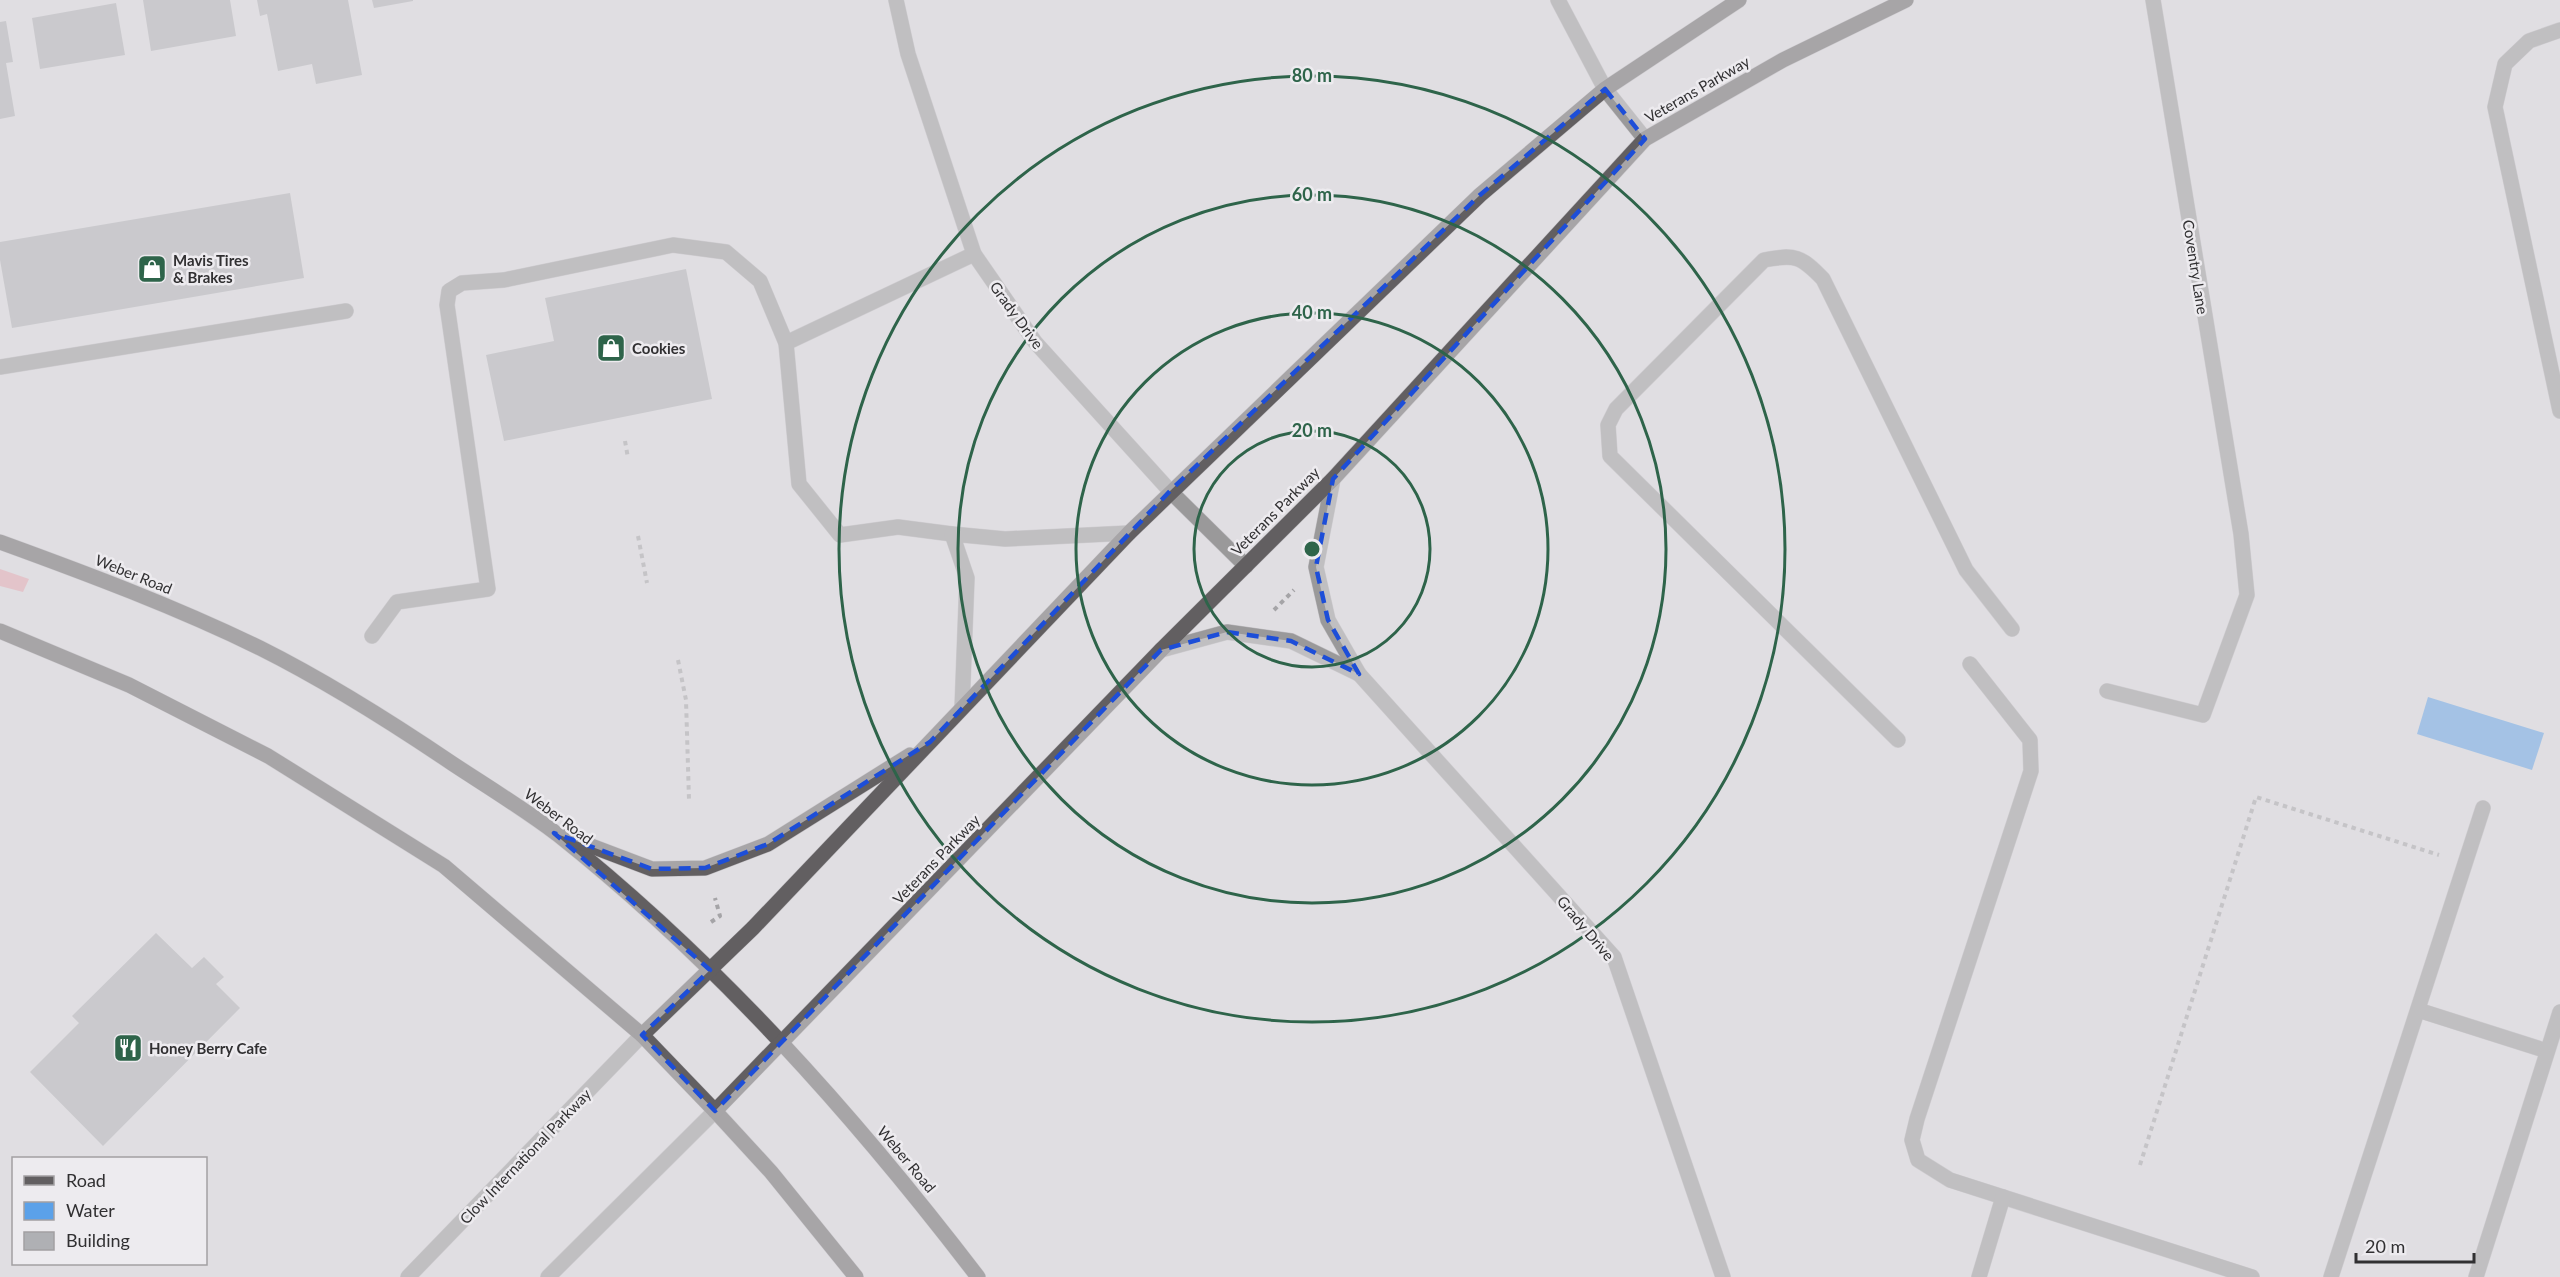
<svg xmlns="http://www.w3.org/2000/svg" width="2560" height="1277" font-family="Lato,sans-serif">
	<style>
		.green { fill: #e7a5ae }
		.water { fill: #5ba1e9 }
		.building { fill: #afb0b4 }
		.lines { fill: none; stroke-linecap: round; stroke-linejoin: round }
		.minor-casing { stroke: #bdbbbf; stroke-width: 16 }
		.major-casing { stroke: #bdbbbf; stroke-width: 16 }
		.path { stroke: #a5a4a7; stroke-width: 4; stroke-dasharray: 4.5 4.5; stroke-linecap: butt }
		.minor { stroke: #9a999a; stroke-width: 15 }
		.major { stroke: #625f61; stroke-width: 15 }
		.marked { fill: none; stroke: #1d4ed8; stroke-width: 4.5; stroke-dasharray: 12 8; stroke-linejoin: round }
		.ring { fill: none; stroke: #2e644a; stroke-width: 3 }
		.labels { text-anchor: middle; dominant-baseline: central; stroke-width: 5; stroke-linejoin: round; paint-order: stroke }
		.street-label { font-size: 15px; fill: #313032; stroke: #edebef }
		.poi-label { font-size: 15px; font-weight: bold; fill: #313032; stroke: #edebef; text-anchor: start }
		.centre { fill: #2e644a; stroke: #edebef; stroke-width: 3 }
		.ring-label { font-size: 18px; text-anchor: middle; font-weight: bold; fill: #2e644a; stroke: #edebef; stroke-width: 5; stroke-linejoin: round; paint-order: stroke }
	</style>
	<rect width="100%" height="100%" fill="#e0dee2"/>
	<path class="green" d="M0 569 29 579 23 592 0 586Z"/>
	<path class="water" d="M2428 697 2544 733 2532 770 2417 734Z"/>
	<g class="building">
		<path d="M143 0H230L236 36 151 51Z"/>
		<path d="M257 0H348L362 75 316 84 312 64 278 71 267 14 260 16Z"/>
		<path d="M372 0H413V1L374 8Z"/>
		<path d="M116 3 125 55 40 69 32 18Z"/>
		<path d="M6 21 13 62 6 63 15 116 0 119V22Z"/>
		<path d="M290 193 304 278 12 328 0 260V242Z"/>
		<path d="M686 269 712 399 504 441 486 355 554 341 545 298Z"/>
		<path d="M156 933 192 968 204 957 224 977 216 984 240 1008 103 1146 30 1072 79 1023 72 1016Z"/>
	</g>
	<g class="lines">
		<g class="minor-casing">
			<g id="minor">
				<path d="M896 0 908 54 974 254 1035 342 1170 491 1246 566"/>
				<path d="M1558 0 1605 89 1645 139"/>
				<path d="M2560 30 2529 41 2505 64 2495 107 2560 411"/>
				<path d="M786 343 974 254"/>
				<path d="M0 367 346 311"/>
				<path d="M1333 479 1316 567 1328 620 1359 674 1614 957 1723 1277"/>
				<path d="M372 636 397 602 488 589 447 305 449 291 462 283 504 280 673 245 726 252 760 281 786 343 799 484 840 535 898 527 952 534"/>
				<path d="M1161 650 1227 632 1291 641 1359 674"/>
				<path d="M1970 664 2030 740 2031 771 1917 1119 1912 1140 1918 1160 1950 1180 2252 1277"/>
				<path d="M2107 691 2203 715 2247 595 2241 534 2153 0"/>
				<path d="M962 708 967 578 952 534 1005 539 1129 533"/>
				<path d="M1898 740 1610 456 1608 425 1616 409 1764 260C1795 254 1801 256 1823 279L1966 570 2012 629"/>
				<path d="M2418 1010 2547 1051"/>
				<path d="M408 1277 642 1035"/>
				<path d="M548 1277 715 1111"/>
				<path d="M1979 1277 2003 1197"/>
				<path d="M2331 1277 2483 808"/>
				<path d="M2476 1277 2560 1012"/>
			</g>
		</g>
		<g class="major-casing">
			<g id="major">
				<path d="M0 542C88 574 176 607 260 648 328 682 391 722 453 764 488 787 524 809 557 834 717 961 854 1115 978 1277"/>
				<path d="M0 631 129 685 268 756 444 866 642 1035 715 1111 771 1172 856 1277"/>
				<path d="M565 836 652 869 705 868 768 844 910 755"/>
				<path d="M642 1035 753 928 1129 533 1480 195 1605 89 1739 0"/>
				<path d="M715 1111 1161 650 1333 479 1645 139 1783 60 1906 0"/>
			</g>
		</g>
		<g class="path">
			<path d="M625 441 628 458"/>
			<path d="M638 536 647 583"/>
			<path d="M1274 610 1294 590"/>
			<path d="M678 660 686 700 689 800"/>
			<path d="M711 922 720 916 715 898"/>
			<path d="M2140 1165 2256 797 2439 855"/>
		</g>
		<use href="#minor" class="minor"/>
		<use href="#major" class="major"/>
	</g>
	<path d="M0 0H2560V1277H0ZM1605 89 1645 139 1333 479 1316 567 1328 620 1359 674 1291 641 1227 632 1161 650 715 1111 642 1035 710 970 554 833 652 869 705 868 768 844 930 742 1170 491 1480 195Z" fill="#e0dee2" fill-opacity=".55" fill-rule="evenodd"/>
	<path class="marked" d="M1605 89 1645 139 1333 479 1316 567 1328 620 1359 674 1291 641 1227 632 1161 650 715 1111 642 1035 710 970 554 833 652 869 705 868 768 844 930 742 1170 491 1480 195Z"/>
	<g class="ring">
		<circle cx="1312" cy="549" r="118"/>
		<circle cx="1312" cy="549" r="236"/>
		<circle cx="1312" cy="549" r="354"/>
		<circle cx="1312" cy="549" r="473"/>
	</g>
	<defs>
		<g id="shop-square" transform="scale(1.5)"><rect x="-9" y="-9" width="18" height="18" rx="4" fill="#2e644a" stroke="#edebef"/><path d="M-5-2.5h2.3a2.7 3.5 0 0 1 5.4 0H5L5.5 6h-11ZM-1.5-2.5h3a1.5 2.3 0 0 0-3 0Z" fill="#fff"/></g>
		<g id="restaurant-square" transform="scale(1.5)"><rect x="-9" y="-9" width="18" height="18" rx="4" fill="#2e644a" stroke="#edebef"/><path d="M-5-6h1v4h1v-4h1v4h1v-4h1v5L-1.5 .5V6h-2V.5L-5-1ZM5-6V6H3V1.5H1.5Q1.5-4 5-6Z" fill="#fff"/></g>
	</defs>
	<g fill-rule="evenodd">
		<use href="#shop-square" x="152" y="269"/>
		<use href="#shop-square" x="611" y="348"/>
		<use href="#restaurant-square" x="128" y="1048"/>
	</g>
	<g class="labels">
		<g class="street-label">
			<text transform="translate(1697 89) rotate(-30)">Veterans Parkway</text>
			<text transform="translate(2196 267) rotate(81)">Coventry Lane</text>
			<text transform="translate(1017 315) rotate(54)">Grady Drive</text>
			<text transform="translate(1275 511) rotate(-45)">Veterans Parkway</text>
			<text transform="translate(134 574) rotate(22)">Weber Road</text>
			<text transform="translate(559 816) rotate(37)">Weber Road</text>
			<text transform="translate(936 859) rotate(-46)">Veterans Parkway</text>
			<text transform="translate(1586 928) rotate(50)">Grady Drive</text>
			<text transform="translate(525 1156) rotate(-46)">Clow International Parkway</text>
			<text transform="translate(907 1159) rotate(50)">Weber Road</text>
		</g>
		<g class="poi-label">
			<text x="173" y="260">Mavis Tires<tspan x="173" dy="17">&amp; Brakes</tspan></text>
			<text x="632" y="348">Cookies</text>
			<text x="149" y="1048">Honey Berry Cafe</text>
		</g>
	</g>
	<circle cx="1312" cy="549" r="9" class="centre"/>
	<g class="ring-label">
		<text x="1312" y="82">80 m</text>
		<text x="1312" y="201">60 m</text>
		<text x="1312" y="319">40 m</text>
		<text x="1312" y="437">20 m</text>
	</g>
	<rect x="12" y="1157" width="195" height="108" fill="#edebef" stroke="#a2a0a3" stroke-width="1.5"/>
	<rect x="24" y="1176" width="30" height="9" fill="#625f61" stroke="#a2a0a3" stroke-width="1.5"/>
	<text x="66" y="1187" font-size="18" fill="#313032">Road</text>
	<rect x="24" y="1202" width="30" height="18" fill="#5ba1e9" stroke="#a2a0a3" stroke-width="1.5"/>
	<text x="66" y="1217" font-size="18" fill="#313032">Water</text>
	<rect x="24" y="1232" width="30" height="18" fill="#afb0b4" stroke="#a2a0a3" stroke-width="1.5"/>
	<text x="66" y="1247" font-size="18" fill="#313032">Building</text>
	<path d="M2356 1253v9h118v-9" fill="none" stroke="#313032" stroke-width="3"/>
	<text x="2365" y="1253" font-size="18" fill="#313032" stroke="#edebef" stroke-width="4.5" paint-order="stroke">20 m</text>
</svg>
